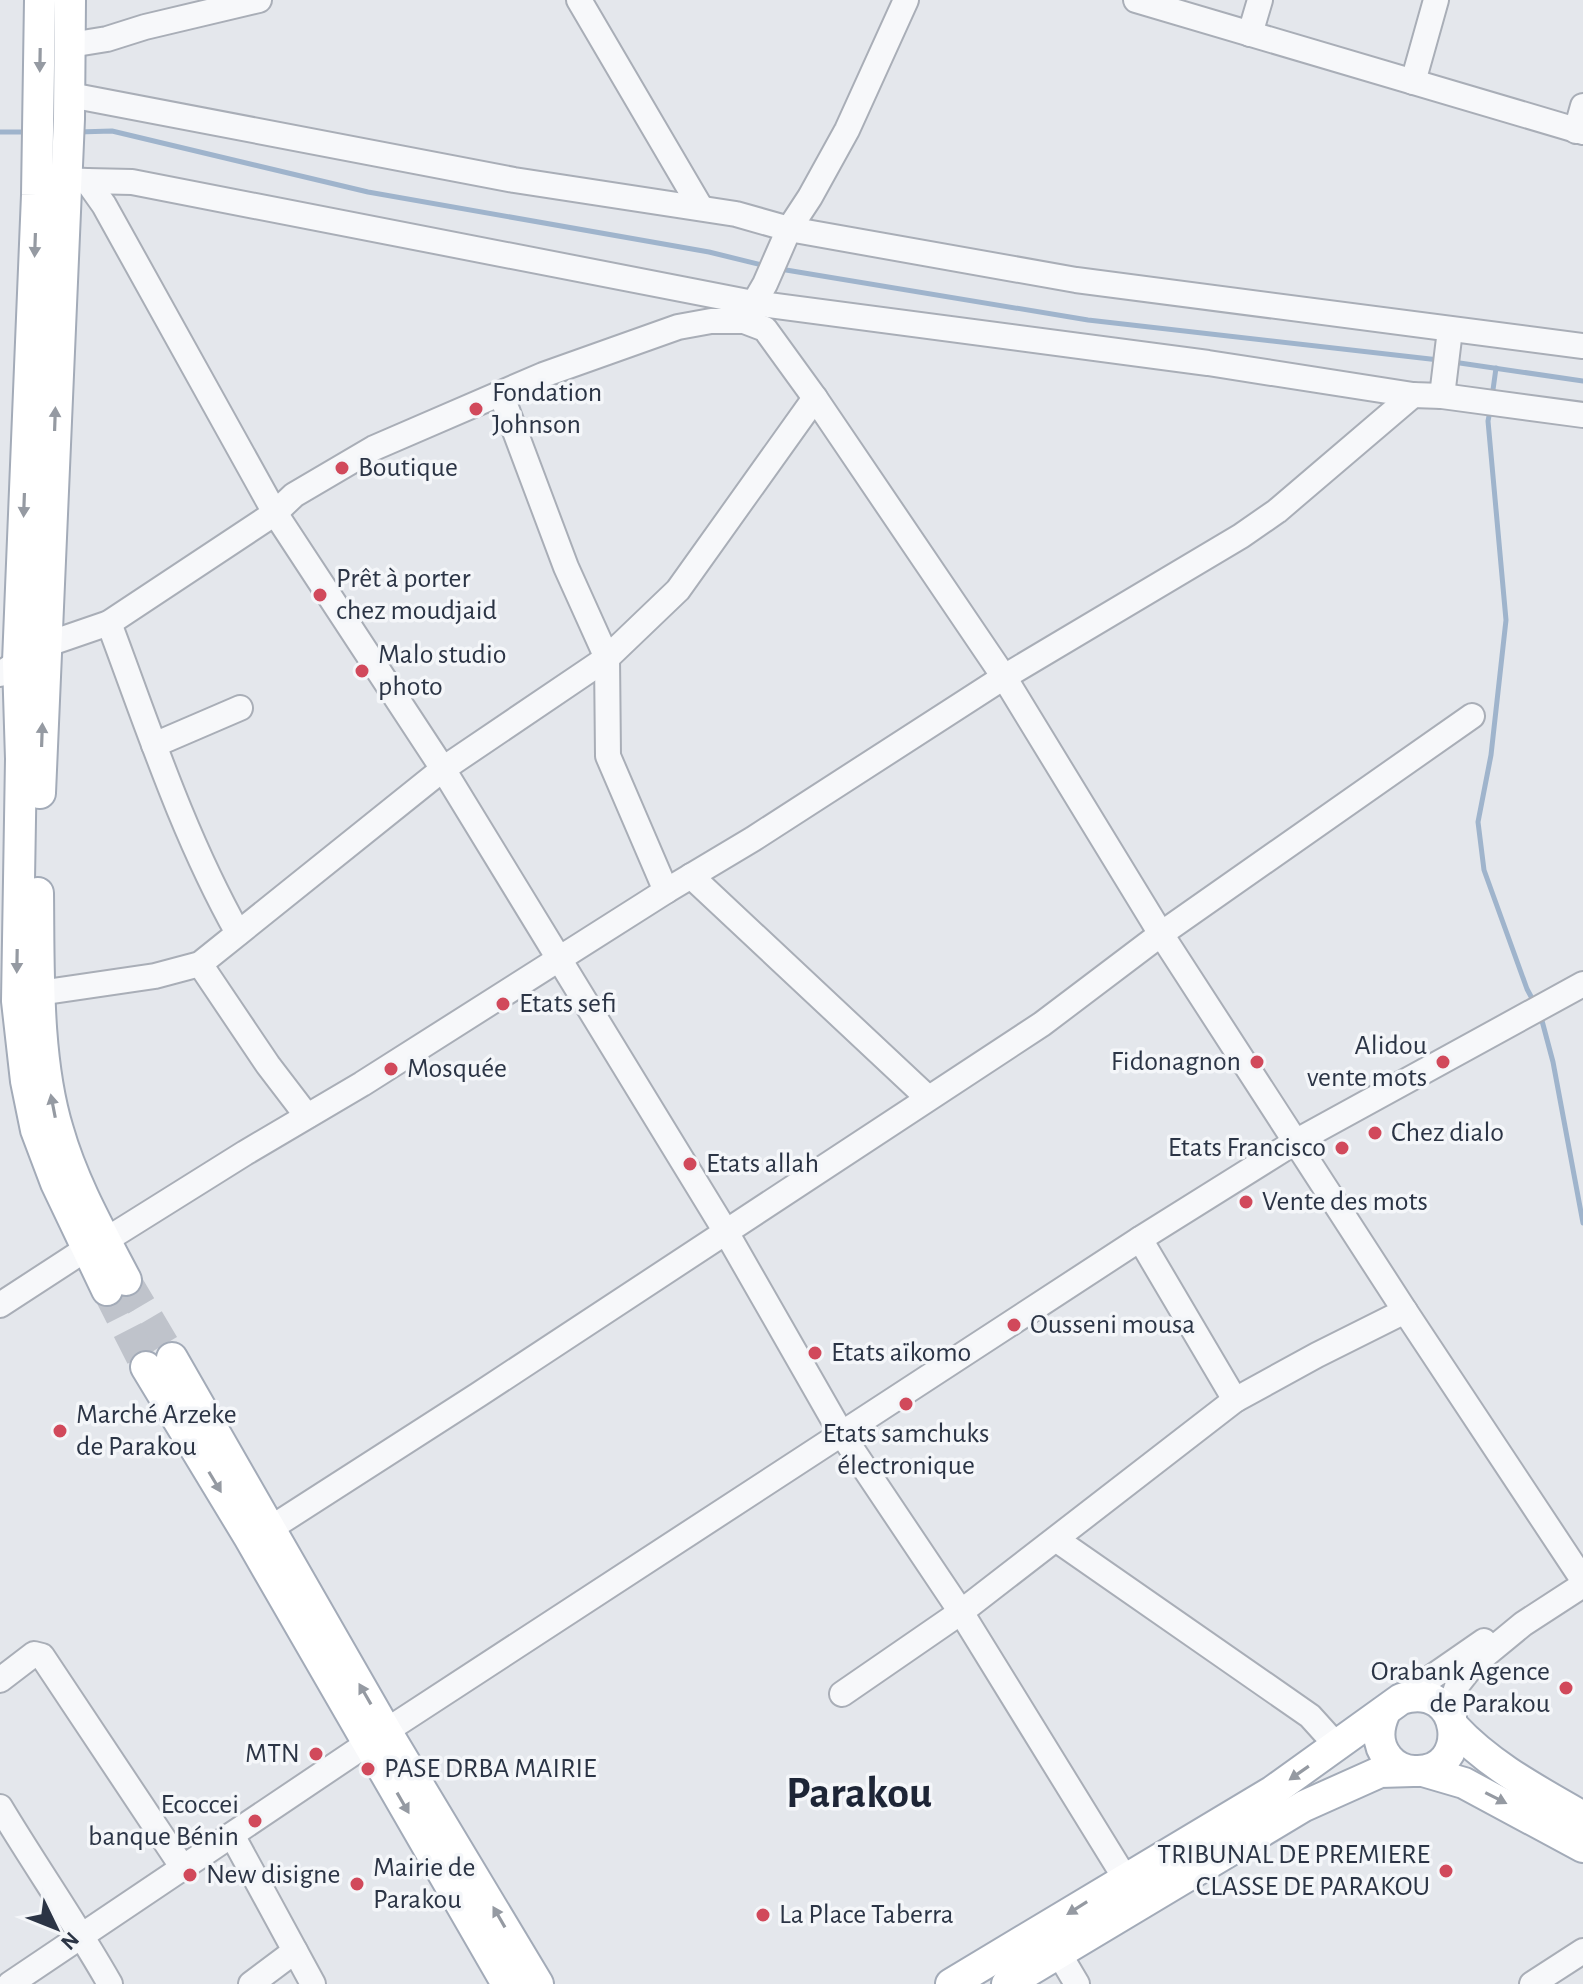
<svg xmlns="http://www.w3.org/2000/svg" width="1583" height="1984" font-family="'Alegreya Sans',sans-serif">
	<style>
		.lines { fill: none; stroke-linecap: round; stroke-linejoin: round }
		.stream { stroke: #9fb4cc; stroke-width: 5 }
		.major-tunnel { stroke: #bfc3cb; stroke-width: 30; stroke-dasharray: 30 15; stroke-linecap: butt }
		.minor-casing { stroke: #a9aeb7; stroke-width: 28 }
		.major-casing { stroke: #a3abb8; stroke-width: 34 }
		.minor { stroke: #f7f8fa; stroke-width: 24 }
		.major { stroke: #fff; stroke-width: 30 }
		.oneway { fill: #959aa2 }
		.poi-dot { fill: #d1495b; stroke: #f4f6f9; stroke-width: 3 }
		.labels { text-anchor: middle; dominant-baseline: central; stroke-width: 7; stroke-linejoin: round; paint-order: stroke }
		.poi-label { font-size: 28px; fill: #2b3445; stroke: #f4f6f9; text-anchor: start }
		.town-label { font-size: 44px; font-weight: bold; fill: #1d2536; stroke: #f4f6f9 }
	</style>
	<rect width="100%" height="100%" fill="#e4e7ec"/>
	<g class="lines">
		<g class="stream">
			<path d="M0 132H28"/>
			<path d="M78 132 112 131 368 192 709 252 766 266"/>
			<path d="M780 269 1088 320 1439 360"/>
			<path d="M1453 362 1583 381"/>
			<path d="M1492 397 1496 368"/>
			<path d="M1490 411 1488 421 1506 620 1491 755 1478 822 1484 870 1527 989 1535 1004"/>
			<path d="M1541 1017 1553 1062 1583 1223"/>
		</g>
		<g class="major-tunnel">
			<path d="M126 1280 172 1358"/>
			<path d="M107 1290 146 1367"/>
		</g>
		<g class="minor-casing">
			<g id="minor">
				<path d="M579 0 701 208"/>
				<path d="M1136 0 1583 132"/>
				<path d="M1250 34 1260 0"/>
				<path d="M70 45 107 39 145 27 259 0"/>
				<path d="M1413 82 1436 0"/>
				<path d="M70 95 514 180 736 214 789 229 1076 280 1583 346"/>
				<path d="M1576 131 1583 106"/>
				<path d="M65 180 87 181 104 205 275 513 443 769 726 1232 841 1433 961 1612 1125 1878"/>
				<path d="M87 181 132 182 753 303 1208 363 1413 395 1442 396 1583 415"/>
				<path d="M747 315 765 284 789 229 810 197 847 130 906 0"/>
				<path d="M501 394 566 567 607 658 608 756 666 891"/>
				<path d="M1442 396 1450 330"/>
				<path d="M109 623C148 727 183 835 238 933"/>
				<path d="M0 674 45 645 109 623 275 513 294 495 374 448 543 375 678 327 711 321H744L765 329 815 398 1004 677 1161 934 1405 1311 1583 1580"/>
				<path d="M154 745 240 708"/>
				<path d="M691 876 928 1098"/>
				<path d="M200 964 268 1065 307 1116"/>
				<path d="M39 993 155 976 200 964 443 769 607 658 678 590 815 398"/>
				<path d="M1140 1239 1235 1400"/>
				<path d="M106 1240 245 1153 362 1084 666 891 753 839 1004 677 1241 536 1277 511 1413 395"/>
				<path d="M0 1305 86 1249"/>
				<path d="M271 1528 478 1395 1042 1024 1161 934 1472 716"/>
				<path d="M1057 1540 1310 1716 1338 1747"/>
				<path d="M0 1680 34 1654 42 1656 183 1868"/>
				<path d="M842 1694 961 1612 1235 1400 1317 1355 1405 1311"/>
				<path d="M1396 1702 1484 1641"/>
				<path d="M1454 1727V1695L1458 1684 1472 1666 1523 1624 1583 1585"/>
				<path d="M0 1807C36 1867 76 1924 110 1984"/>
				<path d="M232 1835 313 1984"/>
				<path d="M1058 1952 1077 1984"/>
				<path d="M10 1984 386 1731 1140 1239 1295 1142 1583 984"/>
				<path d="M251 1984 295 1951"/>
				<path d="M1532 1984 1583 1951"/>
			</g>
		</g>
		<g class="major-casing">
			<g id="major">
				<path d="M40 0 37 195 18 662 21 759 17 1001 26 1081 36 1130 56 1183 107 1290"/>
				<path d="M40 793 69 119 70 0"/>
				<path d="M38 893C39 968 36 1058 58 1130 73 1183 101 1232 126 1280"/>
				<path d="M172 1358 386 1731 538 1984"/>
				<path d="M146 1367 249 1537 507 1984"/>
				<path d="M1454 1727C1490 1766 1538 1791 1583 1817"/>
				<path d="M1423 1771 1464 1783 1583 1847"/>
				<path d="M951 1984 1273 1791 1401 1699C1464 1679 1472 1774 1415 1771 1405 1771 1394 1766 1388 1758 1376 1744 1378 1727 1385 1712"/>
				<path d="M1007 1984 1304 1806 1380 1772 1413 1771"/>
			</g>
		</g>
		<use href="#minor" class="minor"/>
		<use href="#major" class="major"/>
	</g>
	<defs><path id="oneway-solid" d="M-6-.8H1V-3.2L6.5 0L1 3.2V.8H-6Z" transform="scale(2)"/></defs>
	<g class="oneway">
		<use href="#oneway-solid" transform="translate(40 60) rotate(91)"/>
		<use href="#oneway-solid" transform="translate(35 245) rotate(92)"/>
		<use href="#oneway-solid" transform="translate(55 419) rotate(-88)"/>
		<use href="#oneway-solid" transform="translate(24 505) rotate(92)"/>
		<use href="#oneway-solid" transform="translate(42 735) rotate(-88)"/>
		<use href="#oneway-solid" transform="translate(17 961) rotate(91)"/>
		<use href="#oneway-solid" transform="translate(53 1106) rotate(-101)"/>
		<use href="#oneway-solid" transform="translate(215 1482) rotate(59)"/>
		<use href="#oneway-solid" transform="translate(365 1694) rotate(-120)"/>
		<use href="#oneway-solid" transform="translate(1299 1773) rotate(145)"/>
		<use href="#oneway-solid" transform="translate(1496 1798) rotate(27)"/>
		<use href="#oneway-solid" transform="translate(403 1803) rotate(60)"/>
		<use href="#oneway-solid" transform="translate(1077 1908) rotate(148)"/>
		<use href="#oneway-solid" transform="translate(499 1917) rotate(-120)"/>
	</g>
	<g class="poi-dot">
		<circle cx="476" cy="409" r="8"/>
		<circle cx="342" cy="468" r="8"/>
		<circle cx="320" cy="595" r="8"/>
		<circle cx="362" cy="671" r="8"/>
		<circle cx="503" cy="1004" r="8"/>
		<circle cx="1257" cy="1062" r="8"/>
		<circle cx="1443" cy="1062" r="8"/>
		<circle cx="391" cy="1069" r="8"/>
		<circle cx="1375" cy="1133" r="8"/>
		<circle cx="1342" cy="1148" r="8"/>
		<circle cx="690" cy="1164" r="8"/>
		<circle cx="1246" cy="1202" r="8"/>
		<circle cx="1014" cy="1325" r="8"/>
		<circle cx="815" cy="1353" r="8"/>
		<circle cx="906" cy="1404" r="8"/>
		<circle cx="60" cy="1431" r="8"/>
		<circle cx="1566" cy="1688" r="8"/>
		<circle cx="316" cy="1754" r="8"/>
		<circle cx="368" cy="1769" r="8"/>
		<circle cx="255" cy="1821" r="8"/>
		<circle cx="1446" cy="1871" r="8"/>
		<circle cx="190" cy="1875" r="8"/>
		<circle cx="357" cy="1884" r="8"/>
		<circle cx="763" cy="1915" r="8"/>
	</g>
	<g class="labels">
		<g class="poi-label">
			<text x="492" y="393">Fondation<tspan x="492" dy="32">Johnson</tspan></text>
			<text x="358" y="468">Boutique</text>
			<text x="336" y="579">Prêt à porter<tspan x="336" dy="32">chez moudjaid</tspan></text>
			<text x="378" y="655">Malo studio<tspan x="378" dy="32">photo</tspan></text>
			<text x="519" y="1004">Etats sefi</text>
			<text x="1427" y="1046" text-anchor="end">Alidou<tspan x="1427" dy="32">vente mots</tspan></text>
			<text x="1241" y="1062" text-anchor="end">Fidonagnon</text>
			<text x="407" y="1069">Mosquée</text>
			<text x="1391" y="1133">Chez dialo</text>
			<text x="1326" y="1148" text-anchor="end">Etats Francisco</text>
			<text x="706" y="1164">Etats allah</text>
			<text x="1262" y="1202">Vente des mots</text>
			<text x="1030" y="1325">Ousseni mousa</text>
			<text x="831" y="1353">Etats aïkomo</text>
			<text x="76" y="1415">Marché Arzeke<tspan x="76" dy="32">de Parakou</tspan></text>
			<text x="906" y="1434" text-anchor="middle">Etats samchuks<tspan x="906" dy="32">électronique</tspan></text>
			<text x="1550" y="1672" text-anchor="end">Orabank Agence<tspan x="1550" dy="32">de Parakou</tspan></text>
			<text x="300" y="1754" text-anchor="end">MTN</text>
			<text x="384" y="1769">PASE DRBA MAIRIE</text>
			<text x="239" y="1805" text-anchor="end">Ecoccei<tspan x="239" dy="32">banque Bénin</tspan></text>
			<text x="1430" y="1855" text-anchor="end">TRIBUNAL DE PREMIERE<tspan x="1430" dy="32">CLASSE DE PARAKOU</tspan></text>
			<text x="373" y="1868">Mairie de<tspan x="373" dy="32">Parakou</tspan></text>
			<text x="206" y="1875">New disigne</text>
			<text x="779" y="1915">La Place Taberra</text>
		</g>
		<g class="town-label">
			<text x="859" y="1794">Parakou</text>
		</g>
	</g>
	<g transform="translate(56 1928) rotate(133)" stroke="#f4f6f9" stroke-width="6" paint-order="stroke">
	<path d="M0-6L14 30L0 20L-14 30Z" fill="#2b3445"/>
	<text y="-12" font-size="22" font-weight="bold" text-anchor="middle" fill="#2b3445">N</text>
	</g>
</svg>
